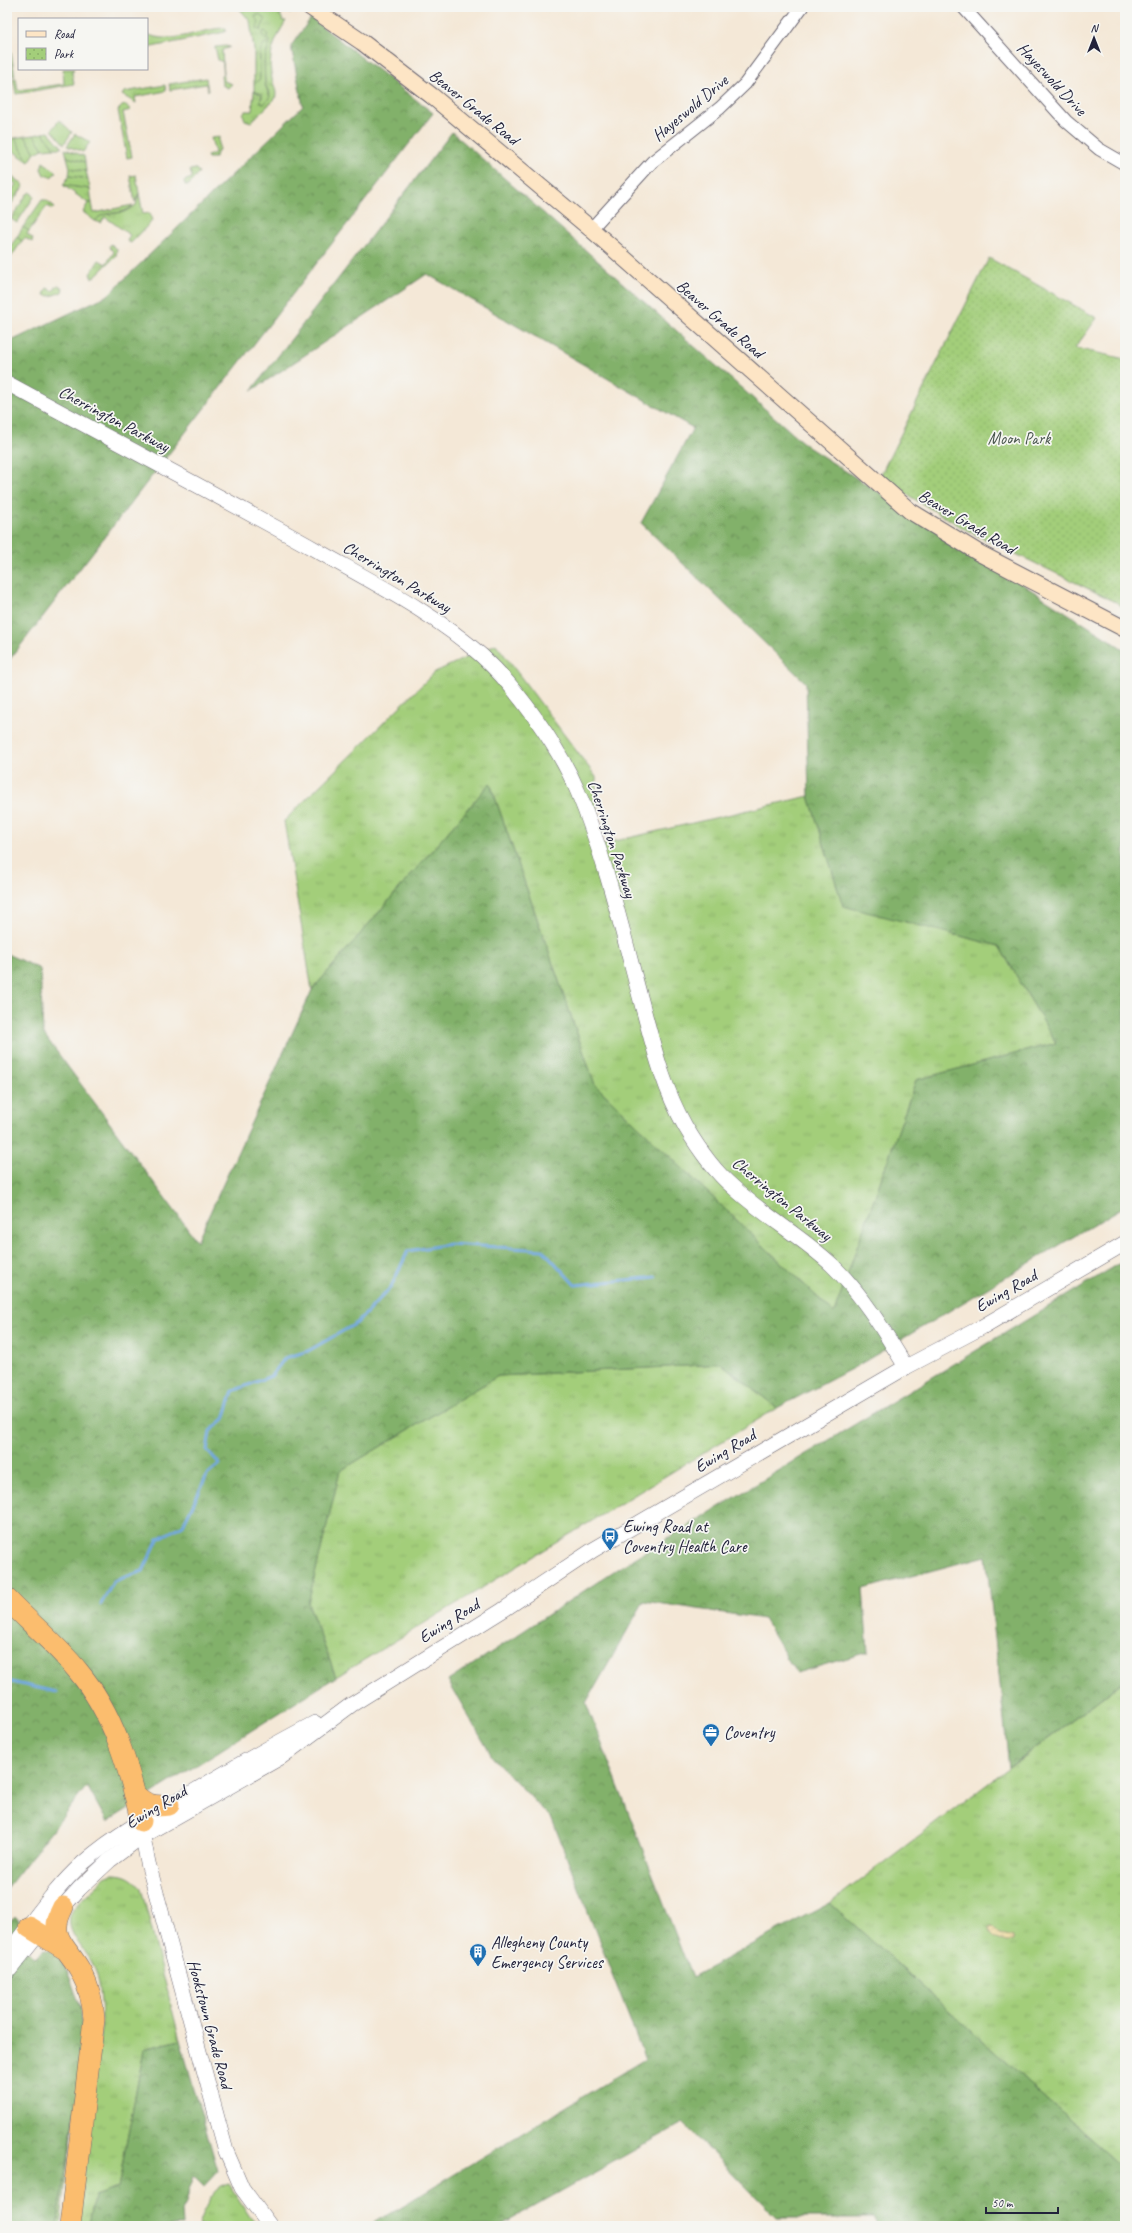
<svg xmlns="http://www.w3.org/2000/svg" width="1132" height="2233" font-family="Caveat,sans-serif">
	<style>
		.grass { fill: url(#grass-tufts); stroke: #62785a }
		.forest { fill: url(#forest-crowns); stroke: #526a52 }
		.sand { fill: url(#sand-dots); stroke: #887e6c }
		.park { fill: url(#park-dots); stroke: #62785a }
		.garden { fill: #a3ce7a; stroke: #62785a }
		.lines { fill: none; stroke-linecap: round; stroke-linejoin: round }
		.stream { stroke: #72a8e0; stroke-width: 3 }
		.minor-casing { stroke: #6c6772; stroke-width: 14 }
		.tertiary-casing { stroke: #6c6772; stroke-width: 16 }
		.secondary-casing { stroke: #6c6772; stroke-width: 18 }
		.motorway-casing { stroke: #6c6772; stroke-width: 22 }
		.minor { stroke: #fff; stroke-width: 12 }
		.tertiary { stroke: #fff; stroke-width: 15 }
		.secondary { stroke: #fde5c5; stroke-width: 16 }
		.motorway { stroke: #fbbd6e; stroke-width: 21 }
		.labels { text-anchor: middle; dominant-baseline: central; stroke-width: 3.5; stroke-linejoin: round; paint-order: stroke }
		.street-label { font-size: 17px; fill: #22223b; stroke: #f6f6f2 }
		.park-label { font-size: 17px; fill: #49564e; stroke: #f6f6f2 }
		.poi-label { font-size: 17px; fill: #22223b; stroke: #f6f6f2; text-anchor: start }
	</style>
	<defs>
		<pattern id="grass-tufts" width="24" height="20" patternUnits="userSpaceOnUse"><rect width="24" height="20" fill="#a3ce7a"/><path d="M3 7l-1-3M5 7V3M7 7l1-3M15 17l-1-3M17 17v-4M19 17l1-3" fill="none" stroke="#8cb16a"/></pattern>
		<pattern id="forest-crowns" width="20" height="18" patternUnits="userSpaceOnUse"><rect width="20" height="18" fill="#82b16a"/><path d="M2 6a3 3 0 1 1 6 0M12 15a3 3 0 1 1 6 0" fill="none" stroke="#6a9058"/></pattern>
		<pattern id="sand-dots" width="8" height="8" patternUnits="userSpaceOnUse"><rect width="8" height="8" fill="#eeda9e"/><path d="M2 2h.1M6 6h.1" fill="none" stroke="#ccbb89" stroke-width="1.8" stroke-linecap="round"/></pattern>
		<pattern id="park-dots" width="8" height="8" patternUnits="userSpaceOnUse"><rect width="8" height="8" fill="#a3ce7a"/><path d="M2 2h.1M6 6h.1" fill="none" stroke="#8cb16a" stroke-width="1.8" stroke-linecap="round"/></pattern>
	</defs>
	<rect width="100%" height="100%" fill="#f6f6f2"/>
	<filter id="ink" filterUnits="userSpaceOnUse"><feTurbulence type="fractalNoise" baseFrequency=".025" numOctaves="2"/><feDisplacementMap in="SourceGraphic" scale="8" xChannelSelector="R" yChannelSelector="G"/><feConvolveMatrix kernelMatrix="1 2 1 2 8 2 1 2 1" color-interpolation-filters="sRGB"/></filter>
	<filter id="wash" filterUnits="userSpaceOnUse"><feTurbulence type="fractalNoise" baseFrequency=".012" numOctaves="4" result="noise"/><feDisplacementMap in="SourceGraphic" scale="16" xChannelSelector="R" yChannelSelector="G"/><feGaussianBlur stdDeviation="0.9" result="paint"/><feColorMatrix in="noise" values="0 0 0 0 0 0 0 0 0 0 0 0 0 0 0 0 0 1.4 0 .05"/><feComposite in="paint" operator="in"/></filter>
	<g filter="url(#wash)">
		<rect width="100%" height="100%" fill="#f4e8d7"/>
		<g class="grass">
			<path d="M238 7 292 8 290 14 289 10 280 14 283 21H286C275 39 267 56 272 78 273 85 278 91 275 99L251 122 245 120 243 114 245 111H252L254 91 262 94 260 102 263 103 270 94 265 85 264 62 270 41 266 37 268 34 264 33 263 37 268 42C255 52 262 67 260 81L254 84V50L250 21Z"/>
			<path d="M226 46 230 47 222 50 224 81 232 84 228 88 222 85 221 75 224 74 223 62 218 60 215 47Z"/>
			<path d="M206 78 208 91 206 84 170 90 169 84Z"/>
			<path d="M165 85 166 91 135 97 136 103 122 95 124 92Z"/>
			<path d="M124 104 131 110 123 112 132 157 127 158 118 110Z"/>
			<path d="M49 132 62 147 61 148H54L43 133Z"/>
			<path d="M34 135 43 149 35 153 25 136Z"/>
			<path d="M15 138 29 162 7 147V140Z"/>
			<path d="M65 149 84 156 85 162 67 157Z"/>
			<path d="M70 168 86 171 88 179 69 176Z"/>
			<path d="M12 177 22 183 23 187 7 210V197L16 184 10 180Z"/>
			<path d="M63 185 90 189 92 203H88Z"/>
			<path d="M31 192 34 197 17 223 11 219 27 194Z"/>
			<path d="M139 193 143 214 150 213 152 221 131 243 127 241 130 235 105 217 101 223 95 221 101 215 124 212 131 208 136 205Z"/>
			<path d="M42 200H46L55 207 53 209 47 206 29 231 23 227Z"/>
			<path d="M17 237 22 241 7 263V251Z"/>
			<path d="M111 244 117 249 116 256 92 279 90 274 99 260 106 264 114 252 109 247Z"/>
			<path d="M58 285 63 288 62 292 51 296 44 295 47 288 53 291Z"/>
			<path d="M496 644 596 777 598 845 809 796 843 905 999 946 1056 1043 916 1080 834 1313 595 1085 490 783 312 990 284 821 435 672Z"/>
			<path d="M722 1364 777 1408 336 1677 308 1603 340 1471 498 1376Z"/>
			<path d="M1125 1680V2170L830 1903Z"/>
			<path d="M112 1874C126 1874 132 1878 141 1888L180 2040 144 2049 118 2188 94 2196 89 2226H78L102 2020C101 2001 101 1980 92 1963 84 1948 64 1931 71 1913 76 1903 97 1886 105 1877Z"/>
			<path d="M77 2100 60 2226H57Z"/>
			<path d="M229 2184 250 2217 259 2226H198C203 2212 212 2187 229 2184Z"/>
		</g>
		<g class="forest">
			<path d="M311 18 433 113 7 663V343L108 295 303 106 291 46Z"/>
			<path d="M452 132 808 447 1125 650V1206L857 1366 777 1408 722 1364 498 1376 340 1471 308 1603 336 1677 107 1822 87 1786 7 1888V954L40 969 43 1033 197 1241 312 990 490 783 595 1085 834 1313 916 1080 1056 1043 999 946 843 906 809 796 806 683 641 523 693 428 427 274 251 391Z"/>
			<path d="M1125 1260V1680L1009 1767 986 1556 863 1589 868 1652 796 1673 764 1619 644 1601 586 1703 692 1977 830 1903 1125 2170V2226H879L873 2218H777L683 2123 499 2226H369L645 2059 552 1819 493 1758 448 1681 617 1569Z"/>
			<path d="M15 1916 22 1924 13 1941 35 1957 44 1949 51 1950 65 1965 81 2008 83 2038 80 2080 57 2226H7V1925Z"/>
			<path d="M180 2040 218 2171 204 2186 194 2176 182 2211 183 2226H89L94 2196 118 2188 144 2049Z"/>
		</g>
		<path class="sand" d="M992 1925 1000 1933 1013 1936V1941H1005L994 1937 988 1927Z"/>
		<path class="park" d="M989 258 1097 318 1075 348 1125 359V609L1116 602 970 532 879 478Z"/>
		<g class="garden">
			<path d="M260 14 265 20 260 31 257 28 259 22 255 17Z"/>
			<path d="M226 28 225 32 147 48V34C173 46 200 28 226 28Z"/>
			<path d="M265 31 268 34 266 37 270 41 264 62 265 85 270 97 264 104 259 101 262 98V94L254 91V84L260 79V51L264 44 268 42 263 37V32Z"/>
			<path d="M8 45 10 47 15 76H13L11 65 7 66 10 64Z"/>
			<path d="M63 69H74L72 72 74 84 16 94 13 78H16L18 90 64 84Z"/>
			<path d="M59 120 72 132 64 144 52 130Z"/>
			<path d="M43 133 54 148 43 149 34 135Z"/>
			<path d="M75 134 90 142 83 152 67 146Z"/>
			<path d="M25 136 35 153 29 162 15 138Z"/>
			<path d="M219 137V149L215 158H208L207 156 215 153 211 138Z"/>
			<path d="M67 157 85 162 86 171 70 168Z"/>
			<path d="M43 162 57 172 51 177 44 175 41 169Z"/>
			<path d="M196 169 199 172 189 185H185L184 181 192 178 190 170Z"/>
			<path d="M136 175 139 193 135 202 130 176Z"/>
			<path d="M69 176 88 179 90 189 63 185Z"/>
			<path d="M88 203H92L94 213 133 205C123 218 104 208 95 221L83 212Z"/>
			<path d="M23 227 29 231 27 234 33 239 32 242 25 238 22 241 17 237Z"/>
		</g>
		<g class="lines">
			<g class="stream">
				<path d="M101 1604 114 1581 143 1571 158 1539 183 1525 207 1475 220 1464 207 1450 210 1431 224 1419 233 1391 271 1376 285 1358 308 1351 357 1323 391 1287 408 1251 450 1244 543 1250 575 1285 656 1277"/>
				<path d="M7 1681 56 1692"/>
			</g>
		</g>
	</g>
	<g filter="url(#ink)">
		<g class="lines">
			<g class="minor-casing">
				<g id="minor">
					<path d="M963 7 1066 121 1099 149 1125 164"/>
					<path d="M591 229 652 162 720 108 745 84 802 7"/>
				</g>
			</g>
			<g class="tertiary-casing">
				<g id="tertiary">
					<path d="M7 383C110 439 214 493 316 550 372 582 433 612 482 656 518 689 559 747 578 792 606 859 624 938 643 1008 654 1049 664 1089 685 1126 698 1148 714 1171 733 1187 764 1216 801 1236 832 1265 863 1295 884 1331 906 1367"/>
					<path d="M141 1827 148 1863 226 2151 242 2188 270 2226"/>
					<path d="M7 1954C31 1924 54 1889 83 1863 116 1834 155 1813 193 1792 233 1768 273 1745 315 1723"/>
					<path d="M7 1973 39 1933 79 1889 110 1860 142 1836 281 1757 351 1705 503 1610 593 1550 906 1367 982 1327 1125 1243"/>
				</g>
			</g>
			<g class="secondary-casing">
				<path id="secondary" d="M310 7 362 42 432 96 591 229 910 511 979 553 1125 629"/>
			</g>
			<g class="motorway-casing">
				<g id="motorway">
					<path d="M7 1599C30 1623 57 1645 78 1671 114 1714 129 1767 141 1821"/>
					<path d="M134 1793C144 1805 155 1807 169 1805"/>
					<path d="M63 1907C46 1939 68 1946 81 1972 89 1987 93 2002 94 2019L70 2226"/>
					<path d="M29 1927 63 1948"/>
				</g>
			</g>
			<use href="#minor" class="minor"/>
			<use href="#tertiary" class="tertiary"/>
			<use href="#secondary" class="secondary"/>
			<use href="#motorway" class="motorway"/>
		</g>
	</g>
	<defs>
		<g id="bus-pin" transform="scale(0.9)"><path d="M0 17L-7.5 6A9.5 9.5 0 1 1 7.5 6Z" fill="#1f6fb2" stroke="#f6f6f2"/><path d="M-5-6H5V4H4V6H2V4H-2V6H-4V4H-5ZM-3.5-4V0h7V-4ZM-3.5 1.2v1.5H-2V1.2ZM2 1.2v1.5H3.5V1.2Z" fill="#fff"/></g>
		<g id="office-pin" transform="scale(0.9)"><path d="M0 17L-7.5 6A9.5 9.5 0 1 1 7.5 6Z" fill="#1f6fb2" stroke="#f6f6f2"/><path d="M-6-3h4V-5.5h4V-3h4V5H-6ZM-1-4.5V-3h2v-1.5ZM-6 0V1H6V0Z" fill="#fff"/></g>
		<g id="building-pin" transform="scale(0.9)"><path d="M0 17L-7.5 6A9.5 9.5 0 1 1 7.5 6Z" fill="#1f6fb2" stroke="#f6f6f2"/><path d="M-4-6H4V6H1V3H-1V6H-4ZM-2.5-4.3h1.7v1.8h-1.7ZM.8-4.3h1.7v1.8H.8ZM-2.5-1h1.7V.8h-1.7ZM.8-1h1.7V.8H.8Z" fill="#fff"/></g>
	</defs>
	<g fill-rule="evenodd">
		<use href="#bus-pin" x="610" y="1536"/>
		<use href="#office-pin" x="711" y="1732"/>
		<use href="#building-pin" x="478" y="1952"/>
	</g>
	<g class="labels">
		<g class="street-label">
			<text transform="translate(1052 79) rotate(47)">Hayeswold Drive</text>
			<text transform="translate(474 107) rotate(39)">Beaver Grade Road</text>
			<text transform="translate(690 108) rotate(-40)">Hayeswold Drive</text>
			<text transform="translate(720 319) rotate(41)">Beaver Grade Road</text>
			<text transform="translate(114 419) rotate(28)">Cherrington Parkway</text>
			<text transform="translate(967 522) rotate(31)">Beaver Grade Road</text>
			<text transform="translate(397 577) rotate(31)">Cherrington Parkway</text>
			<text transform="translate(612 839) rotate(72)">Cherrington Parkway</text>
			<text transform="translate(782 1199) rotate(39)">Cherrington Parkway</text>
			<text transform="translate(1006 1291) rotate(-30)">Ewing Road</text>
			<text transform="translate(725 1451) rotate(-31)">Ewing Road</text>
			<text transform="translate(449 1621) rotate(-32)">Ewing Road</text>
			<text transform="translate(156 1807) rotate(-31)">Ewing Road</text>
			<text transform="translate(210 2024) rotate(75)">Hookstown Grade Road</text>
		</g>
		<g class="park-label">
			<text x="1019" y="438">Moon Park</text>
		</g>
		<g class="poi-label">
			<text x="623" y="1526">Ewing Road at<tspan x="623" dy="20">Coventry Health Care</tspan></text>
			<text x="724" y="1732">Coventry</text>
			<text x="491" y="1942">Allegheny County<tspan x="491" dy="20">Emergency Services</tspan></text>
		</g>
	</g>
	<rect width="1132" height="2233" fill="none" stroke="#f6f6f2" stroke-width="24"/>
	<rect x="18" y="18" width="130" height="52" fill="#f6f6f2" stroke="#a1a1a9"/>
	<rect x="26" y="31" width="20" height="6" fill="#fde5c5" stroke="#a1a1a9"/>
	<text x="54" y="38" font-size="12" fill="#22223b">Road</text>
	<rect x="26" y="48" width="20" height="12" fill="url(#park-dots)" stroke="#a1a1a9"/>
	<text x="54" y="58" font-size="12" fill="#22223b">Park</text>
	<g transform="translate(1094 38)" stroke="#f6f6f2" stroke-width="3" paint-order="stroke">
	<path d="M0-3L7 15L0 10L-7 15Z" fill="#22223b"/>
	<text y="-6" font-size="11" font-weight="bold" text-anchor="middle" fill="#22223b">N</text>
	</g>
	<path d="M986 2207v6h72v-6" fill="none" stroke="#22223b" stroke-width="2"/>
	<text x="992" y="2207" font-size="12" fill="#22223b" stroke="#f6f6f2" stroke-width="3" paint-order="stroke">50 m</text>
</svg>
